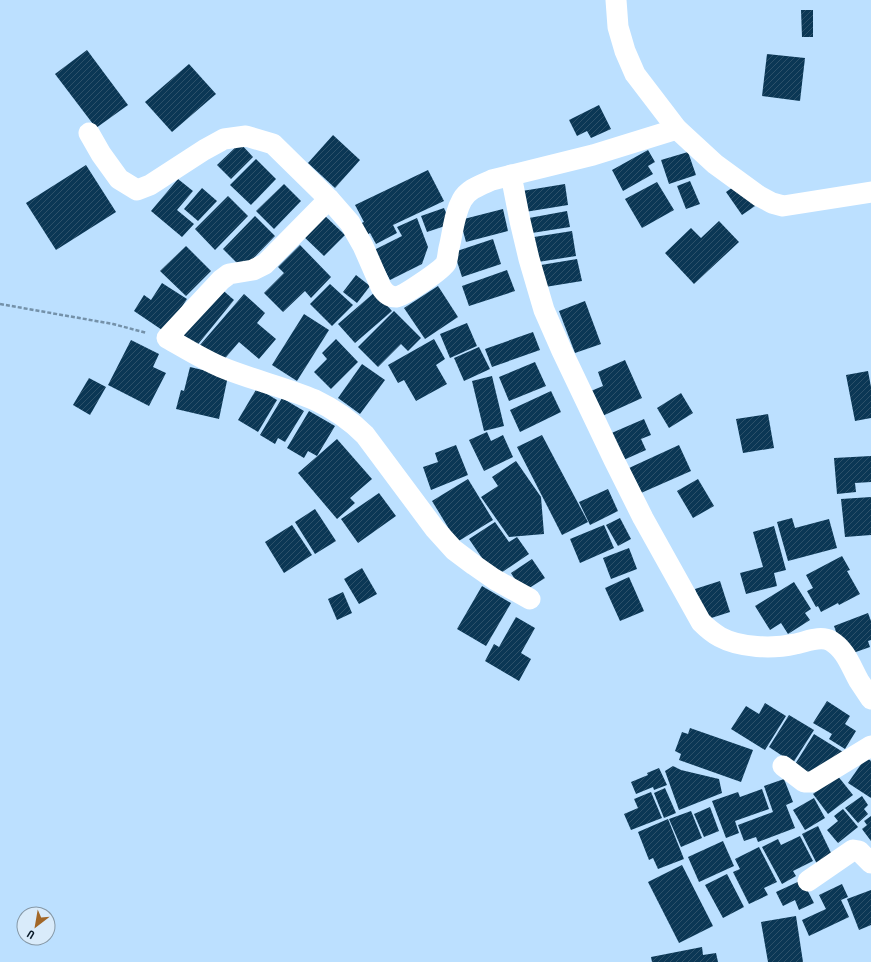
<svg xmlns="http://www.w3.org/2000/svg" width="871" height="962" font-family="'Roboto Condensed',sans-serif">
	<style>
		.building { fill: url(#building-hatch) }
		.lines { fill: none; stroke-linecap: round; stroke-linejoin: round }
		.path { stroke: #7491a9; stroke-width: 2.5; stroke-dasharray: 4 2; stroke-linecap: butt }
		.minor { stroke: #fff; stroke-width: 21 }
	</style>
	<defs>
		<pattern id="building-hatch" width="6" height="6" patternUnits="userSpaceOnUse"><rect width="6" height="6" fill="#0b3755"/><path d="M-1 1l2-2M0 6l6-6M5 7l2-2" fill="none" stroke="#2d516a"/></pattern>
	</defs>
	<rect width="100%" height="100%" fill="#bce0ff"/>
	<g class="building">
		<path d="M801 10H813V37H802Z"/>
		<path d="M87 50 128 105 96 128 55 74Z"/>
		<path d="M767 54 805 58 800 101 762 96Z"/>
		<path d="M189 64 216 94 172 132 145 102Z"/>
		<path d="M599 105 611 129 591 138 587 131 577 136 569 120Z"/>
		<path d="M333 135 360 160 335 188 308 163Z"/>
		<path d="M240 143 253 157 231 179 217 165Z"/>
		<path d="M648 150 655 162 648 166 653 174 623 191 612 170Z"/>
		<path d="M688 152 696 175 669 184 661 160Z"/>
		<path d="M256 159 276 179 251 205 230 185Z"/>
		<path d="M86 165 116 212 56 250 26 203Z"/>
		<path d="M428 170 444 201 393 225 397 233 376 244 370 233 365 236 359 224 364 222 355 205Z"/>
		<path d="M178 179 193 191 177 210 194 224 182 237 151 211Z"/>
		<path d="M690 181 700 204 686 209 677 186Z"/>
		<path d="M657 182 674 210 642 228 625 199Z"/>
		<path d="M739 183 755 206 742 215 726 192Z"/>
		<path d="M284 184 301 201 274 229 256 211Z"/>
		<path d="M565 184 568 205 525 212 522 191Z"/>
		<path d="M202 188 217 201 198 221 184 209Z"/>
		<path d="M228 196 248 216 215 250 195 229Z"/>
		<path d="M444 208 451 224 427 232 421 216Z"/>
		<path d="M503 209 508 231 466 242 460 220Z"/>
		<path d="M567 211 570 227 532 233 529 218Z"/>
		<path d="M321 212 345 235 324 256 300 233Z"/>
		<path d="M255 216 275 236 243 269 223 249Z"/>
		<path d="M417 218 428 247 422 264 390 280 374 250 402 236 397 227Z"/>
		<path d="M719 221 739 242 694 284 665 253 691 228 701 238Z"/>
		<path d="M572 231 576 256 538 262 534 237Z"/>
		<path d="M493 239 501 264 462 277 454 252Z"/>
		<path d="M300 245 331 277 311 298 305 291 283 312 264 293 284 273 278 267Z"/>
		<path d="M186 246 211 271 186 296 160 271Z"/>
		<path d="M577 259 582 281 545 287 541 265Z"/>
		<path d="M507 270 515 291 469 306 462 286Z"/>
		<path d="M356 275 370 286 357 303 343 292Z"/>
		<path d="M162 283 187 299 165 332 134 311 144 295 151 300Z"/>
		<path d="M330 284 353 305 332 326 310 304Z"/>
		<path d="M218 286 234 300 195 348 178 334Z"/>
		<path d="M438 286 458 317 425 339 404 308Z"/>
		<path d="M375 292 392 311 355 343 338 324Z"/>
		<path d="M244 294 265 313 257 323 276 339 259 359 239 342 221 363 200 345Z"/>
		<path d="M585 301 601 344 575 353 559 311Z"/>
		<path d="M394 311 421 338 408 351 401 344 378 367 358 347Z"/>
		<path d="M304 314 329 330 297 381 272 365Z"/>
		<path d="M467 323 477 346 450 358 440 334Z"/>
		<path d="M533 332 540 350 492 367 485 349Z"/>
		<path d="M336 339 358 362 331 389 314 372 327 359 322 353Z"/>
		<path d="M434 339 445 359 436 365 447 384 416 401 404 380 398 383 388 365Z"/>
		<path d="M131 340 159 354 153 367 166 373 149 406 108 385Z"/>
		<path d="M479 347 490 369 464 381 454 358Z"/>
		<path d="M625 360 642 398 598 418 586 393 603 386 598 372Z"/>
		<path d="M535 362 546 386 509 401 499 377Z"/>
		<path d="M362 364 385 380 360 414 338 398Z"/>
		<path d="M190 367 228 376 219 419 176 409 181 390 184 391Z"/>
		<path d="M868 371 871 387V418L855 421 846 375Z"/>
		<path d="M492 376 504 426 484 431 472 381Z"/>
		<path d="M89 378 106 387 90 415 73 405Z"/>
		<path d="M257 388 277 400 258 432 238 420Z"/>
		<path d="M551 391 561 412 520 432 510 410Z"/>
		<path d="M681 393 693 413 669 428 657 408Z"/>
		<path d="M282 398 304 411 285 442 278 438 275 444 260 435Z"/>
		<path d="M309 411 335 426 317 456 308 451 304 458 287 448Z"/>
		<path d="M768 414 774 448 743 453 736 419Z"/>
		<path d="M644 419 651 435 641 439 646 450 619 462 607 435Z"/>
		<path d="M487 432 491 441 503 435 513 457 484 471 469 440Z"/>
		<path d="M542 435 588 522 562 535 517 447Z"/>
		<path d="M337 439 372 479 350 498 355 503 337 519 298 473Z"/>
		<path d="M456 445 468 475 431 490 423 467 438 462 435 453Z"/>
		<path d="M679 445 691 471 641 493 629 468Z"/>
		<path d="M871 456V482L855 483 856 492 837 494 834 458Z"/>
		<path d="M516 461 541 497 544 534 509 537 481 497 498 486 492 477Z"/>
		<path d="M468 479 493 520 457 542 432 501Z"/>
		<path d="M698 479 714 506 693 518 677 491Z"/>
		<path d="M608 489 618 511 590 525 579 502Z"/>
		<path d="M379 493 396 516 358 543 341 519Z"/>
		<path d="M871 497V535L845 537 841 499Z"/>
		<path d="M315 509 336 541 315 554 295 522Z"/>
		<path d="M620 518 631 539 618 546 606 525Z"/>
		<path d="M792 518 795 528 829 519 837 548 788 561 777 522Z"/>
		<path d="M495 522 509 542 517 537 529 554 495 577 469 539Z"/>
		<path d="M292 525 312 555 284 573 265 542Z"/>
		<path d="M604 525 614 548 580 563 570 539Z"/>
		<path d="M774 526 786 570 774 573 777 586 746 594 740 573 763 567 753 532Z"/>
		<path d="M629 548 637 569 611 579 603 558Z"/>
		<path d="M842 556 850 570 847 571 860 594 839 605 838 603 821 612 818 606 816 607 807 591 813 588 806 575Z"/>
		<path d="M532 559 545 578 523 592 511 573Z"/>
		<path d="M362 568 377 594 359 604 344 579Z"/>
		<path d="M629 577 644 611 620 621 605 588Z"/>
		<path d="M720 581 730 612 705 620 695 589Z"/>
		<path d="M794 582 811 609 805 613 810 620 788 634 781 623 770 630 755 606Z"/>
		<path d="M482 586 511 603 486 646 457 629Z"/>
		<path d="M343 592 352 613 337 620 328 599Z"/>
		<path d="M868 613 871 621V640L868 641 870 647 853 653 842 649 834 626Z"/>
		<path d="M516 617 535 628 521 653 531 659 519 681 485 661 494 644 499 647Z"/>
		<path d="M827 701 850 716 845 724 856 731 845 749 829 739 832 734 813 723Z"/>
		<path d="M765 703 786 716 765 750 731 729 746 706 759 714Z"/>
		<path d="M789 715 814 730 793 763 769 747Z"/>
		<path d="M690 728 753 750 741 782 679 760 681 754 675 751 682 732 688 734Z"/>
		<path d="M814 734 843 752 812 781 792 769Z"/>
		<path d="M866 757 871 761V798L848 783Z"/>
		<path d="M673 766 681 770 719 779 722 793 679 810 665 771Z"/>
		<path d="M659 768 667 785 654 790 653 787 636 794 631 782 648 775 647 773Z"/>
		<path d="M837 775 853 795 828 814 813 794Z"/>
		<path d="M784 779 793 802 786 805 795 828 758 842 756 837 744 841 738 825 773 812 764 786Z"/>
		<path d="M665 788 676 813 664 818 654 793Z"/>
		<path d="M762 789 769 809 735 821 739 833 726 838 712 801 738 792 740 797Z"/>
		<path d="M651 792 662 818 631 830 624 814 638 808 634 799Z"/>
		<path d="M862 796 868 805 864 809 868 814 858 823 845 808Z"/>
		<path d="M814 798 825 818 805 830 793 810Z"/>
		<path d="M710 807 719 831 704 837 694 814Z"/>
		<path d="M843 809 858 827 838 843 827 830 838 821 834 816Z"/>
		<path d="M691 811 702 838 681 847 669 819Z"/>
		<path d="M871 816V841L862 829 867 825 864 821Z"/>
		<path d="M668 819 684 859 658 869 653 858 649 860 638 832Z"/>
		<path d="M818 826 834 859 818 866 802 834Z"/>
		<path d="M800 836 813 861 793 871 796 876 782 884 762 847 778 839 781 845Z"/>
		<path d="M723 841 734 866 699 882 688 857Z"/>
		<path d="M759 847 777 882 764 888 768 895 749 904 733 872 740 869 735 859Z"/>
		<path d="M682 865 713 926 679 943 648 882Z"/>
		<path d="M727 874 744 907 723 918 705 885Z"/>
		<path d="M802 880 814 903 799 910 795 900 783 906 776 892Z"/>
		<path d="M842 884 848 897 841 900 849 917 809 936 802 920 826 909 819 895Z"/>
		<path d="M871 890V925L859 930 847 899Z"/>
		<path d="M796 916 803 962H768L761 922Z"/>
		<path d="M702 947 703 955 716 953 718 962H652L651 957Z"/>
	</g>
	<g class="lines">
		<path class="path" d="M0 304 113 324 147 333"/>
		<g class="minor">
			<path d="M616 0 618 27 625 51 635 74 677 129 715 164 759 196 772 203 783 206 871 192"/>
			<path d="M89 133 101 154 119 179 137 190 150 185 204 150 224 139 246 136 273 144 329 199 350 223 363 246 381 287C384 292 389 297 396 297 404 296 442 270 446 263 448 258 448 252 449 248 453 232 454 214 462 200 468 189 481 185 492 180L593 155 677 129"/>
			<path d="M511 175 520 221 529 259 544 310 562 351 614 460 643 518 701 622C707 628 713 633 720 637 740 648 773 649 795 644 806 642 820 635 831 641 846 650 851 667 859 681 863 687 867 693 871 699"/>
			<path d="M329 199 265 264 253 270 229 274 221 280 167 338C185 348 202 359 221 367 252 380 285 387 315 400 334 409 351 421 365 435L435 529 454 550 474 565 494 579 530 599"/>
			<path d="M783 766 804 782H812L871 746"/>
			<path d="M808 881 853 850 859 851 871 863"/>
		</g>
	</g>
	<g transform="translate(36 926) rotate(211)"><circle r="19" fill="#d9ebfa" stroke="#8698a6"/>
	<path d="M0-3L7 15L0 10L-7 15Z" fill="#a26728"/>
	<text y="-6" font-size="11" font-weight="bold" text-anchor="middle" fill="#0a1b29">U</text>
	</g>
</svg>
